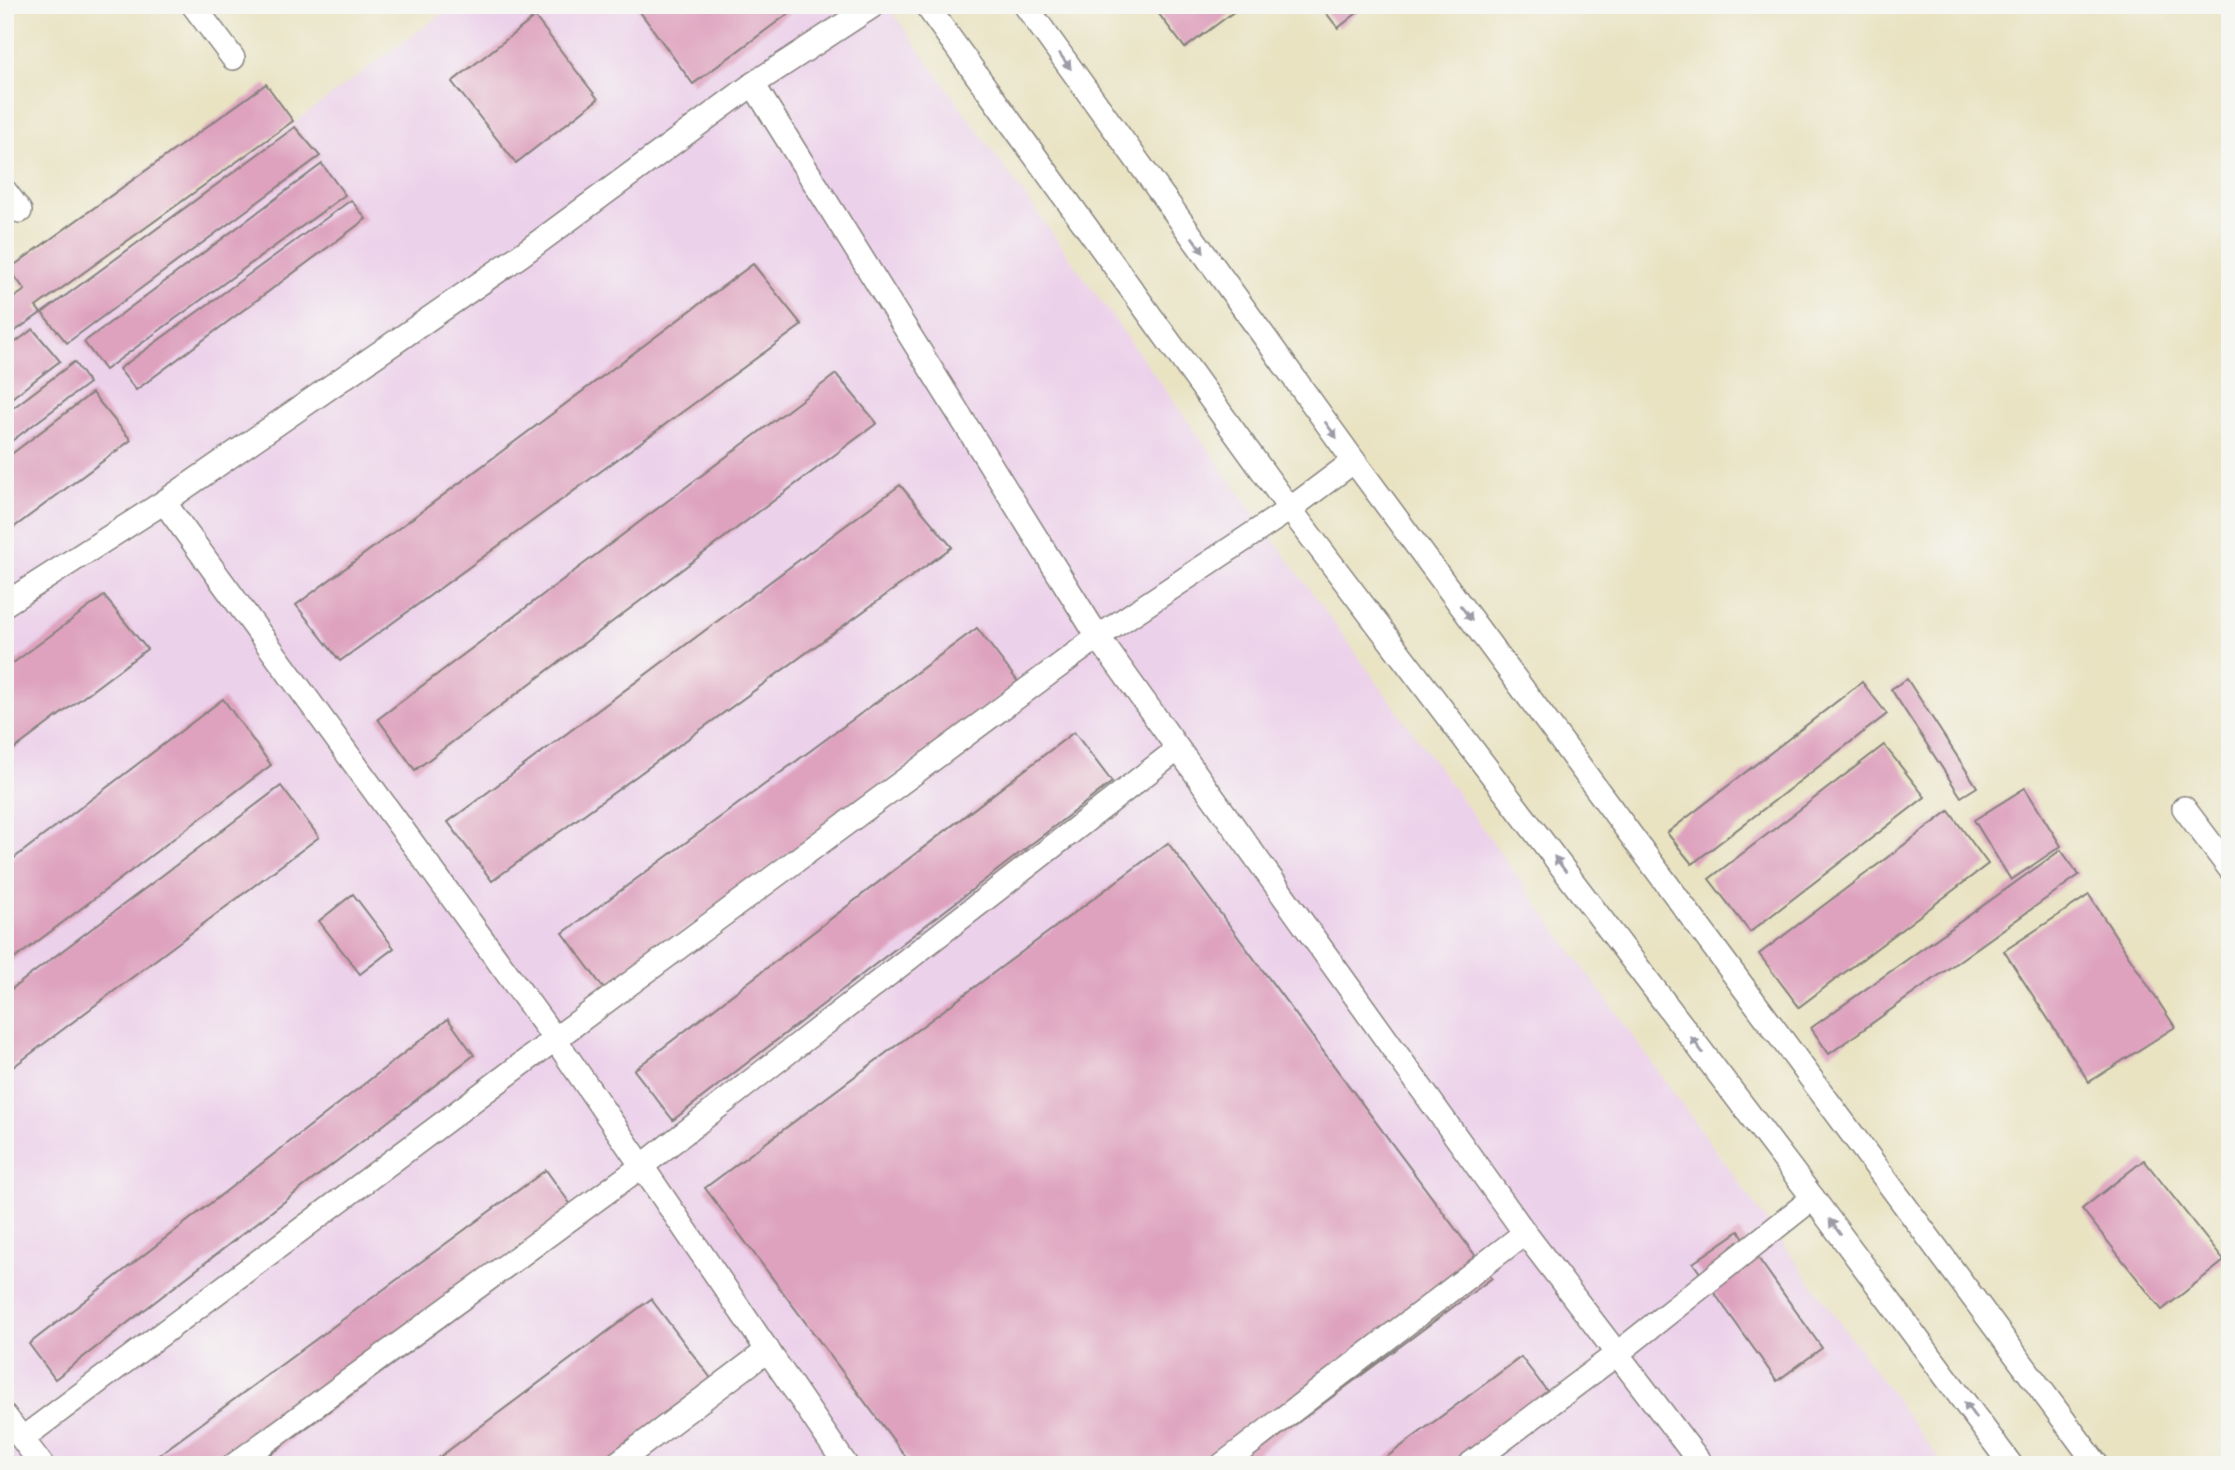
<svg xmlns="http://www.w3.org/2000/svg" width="2235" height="1470" font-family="Pangolin,sans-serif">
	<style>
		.built { fill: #ecd1ea }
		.building { fill: #dea2be }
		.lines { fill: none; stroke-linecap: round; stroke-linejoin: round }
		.lane-casing { stroke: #86827e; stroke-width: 26 }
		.lane { stroke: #fff; stroke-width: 23 }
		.oneway { fill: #9c9ca7 }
	</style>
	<rect width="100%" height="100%" fill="#f6f6f2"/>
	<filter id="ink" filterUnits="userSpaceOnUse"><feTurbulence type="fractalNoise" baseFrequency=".0143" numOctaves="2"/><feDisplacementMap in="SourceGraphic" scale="14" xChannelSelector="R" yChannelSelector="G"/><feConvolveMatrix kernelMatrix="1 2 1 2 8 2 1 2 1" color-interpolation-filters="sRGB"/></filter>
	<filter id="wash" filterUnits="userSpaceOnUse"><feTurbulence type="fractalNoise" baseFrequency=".00686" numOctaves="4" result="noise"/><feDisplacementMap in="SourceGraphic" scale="28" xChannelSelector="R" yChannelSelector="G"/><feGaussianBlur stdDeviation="1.57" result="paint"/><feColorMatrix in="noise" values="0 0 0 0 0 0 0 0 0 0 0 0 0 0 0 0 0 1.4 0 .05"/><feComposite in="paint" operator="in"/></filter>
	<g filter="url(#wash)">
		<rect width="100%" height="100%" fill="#e9e3c2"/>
		<path class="built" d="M454 5H887L1943 1465H5V336Z"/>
		<g id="blocks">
			<g class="building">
				<path d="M635 5H800L693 84Z"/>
				<path d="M1152 5H1243L1185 48Z"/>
				<path d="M1320 5H1367L1338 28Z"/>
				<path d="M535 17 598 99 516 163 452 82Z"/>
				<path d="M266 84 293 121 36 307 41 313 5 338V304L25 290 9 269Z"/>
				<path d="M295 127 320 156 67 343 42 313Z"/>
				<path d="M322 164 345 195 105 370 84 342Z"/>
				<path d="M351 200 366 219 136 390 119 369Z"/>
				<path d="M753 264 802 325 340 661 296 605Z"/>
				<path d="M33 329 60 361 5 403V350Z"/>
				<path d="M74 362 89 383 5 446V414Z"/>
				<path d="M836 374 877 423 415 770 378 719Z"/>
				<path d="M92 393 131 440 5 534V459Z"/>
				<path d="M900 485 952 547 492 881 448 822Z"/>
				<path d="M104 596 147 649 5 756V669Z"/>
				<path d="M977 628 1019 683 604 989 563 933Z"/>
				<path d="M1907 679 1977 787 1961 797 1891 689Z"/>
				<path d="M1862 682 1887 714 1692 864 1667 833Z"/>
				<path d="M223 699 271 765 5 966V865Z"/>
				<path d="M1074 732 1112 782 673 1120 634 1070Z"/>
				<path d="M1884 745 1925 797 1750 932 1709 879Z"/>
				<path d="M281 786 319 837 5 1073V994Z"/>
				<path d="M2025 788 2061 846 2011 880 1974 820Z"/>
				<path d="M1949 811 1988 864 1799 1007 1759 954Z"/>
				<path d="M1168 843 1492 1278 1241 1465H912L705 1188Z"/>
				<path d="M2061 850 2079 875 1829 1054 1811 1028Z"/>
				<path d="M353 894 394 948 360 974 319 921Z"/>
				<path d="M2089 895 2175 1027 2089 1082 2004 951Z"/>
				<path d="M448 1019 474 1055 55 1379 29 1344Z"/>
				<path d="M2144 1160 2224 1261 2162 1310 2082 1209Z"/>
				<path d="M546 1170 584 1223 256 1465H145Z"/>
				<path d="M1739 1231 1822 1348 1777 1381 1693 1263Z"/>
				<path d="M651 1299 716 1385 610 1465H429Z"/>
				<path d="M1521 1357 1553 1399 1466 1465H1376Z"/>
			</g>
		</g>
	</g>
	<g filter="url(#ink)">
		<use href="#blocks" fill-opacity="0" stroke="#86827e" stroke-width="2"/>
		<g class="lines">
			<g class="lane-casing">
				<g id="lane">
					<path d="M193 5 233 58"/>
					<path d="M926 5 1290 509 1813 1198 2011 1465"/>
					<path d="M1025 5 1354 461 2097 1465"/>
					<path d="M753 84 1098 637 1525 1233 1702 1465"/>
					<path d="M5 191 20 211"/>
					<path d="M164 502 555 1039 846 1465"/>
					<path d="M5 604 164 502 521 255 753 84 874 5"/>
					<path d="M2184 808 2230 869"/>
					<path d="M5 1416 42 1465"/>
					<path d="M23 1438 555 1039 1098 637 1290 509 1354 461"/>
					<path d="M234 1465 642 1166 1178 749"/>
					<path d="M615 1465 768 1350"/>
					<path d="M1222 1465 1525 1233"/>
					<path d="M1469 1465 1618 1353 1813 1198"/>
				</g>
			</g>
			<use href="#lane" class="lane"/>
		</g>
		<defs><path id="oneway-solid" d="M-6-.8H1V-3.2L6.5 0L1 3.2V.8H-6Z" transform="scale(1.75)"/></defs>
		<g class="oneway">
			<use href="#oneway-solid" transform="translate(1065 61) rotate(54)"/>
			<use href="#oneway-solid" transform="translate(1198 245) rotate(54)"/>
			<use href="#oneway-solid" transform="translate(1331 430) rotate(54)"/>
			<use href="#oneway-solid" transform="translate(1466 613) rotate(53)"/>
			<use href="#oneway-solid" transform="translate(1560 864) rotate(-127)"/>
			<use href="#oneway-solid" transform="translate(1697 1045) rotate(-127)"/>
			<use href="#oneway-solid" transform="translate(1835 1227) rotate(-126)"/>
			<use href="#oneway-solid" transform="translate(1970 1410) rotate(-126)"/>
		</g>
	</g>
	<rect width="2235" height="1470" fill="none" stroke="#f6f6f2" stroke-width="28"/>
</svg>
